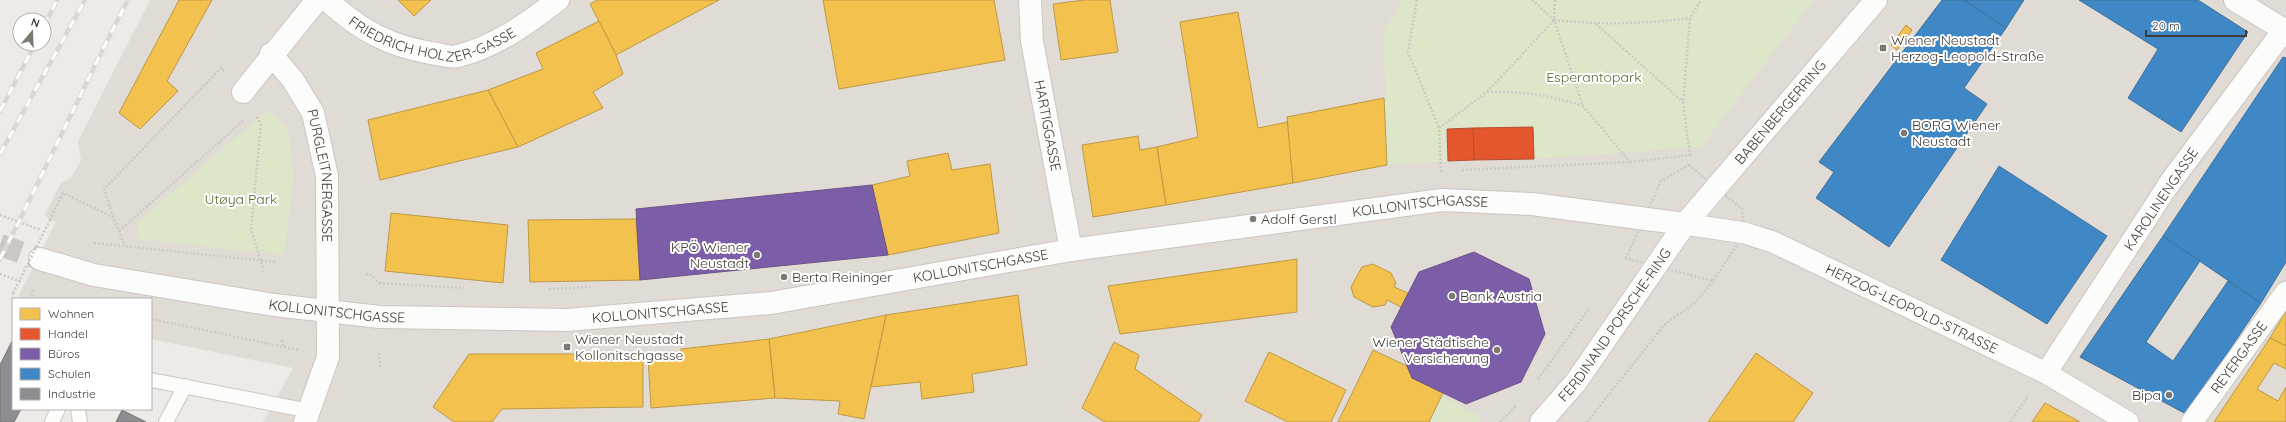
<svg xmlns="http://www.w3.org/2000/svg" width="2286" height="422" font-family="Quicksand,sans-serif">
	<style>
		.residential { fill: #e1dbd5 }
		.green { fill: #dee6c9 }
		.homes { fill: #f2c14e; stroke: #bd9946 }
		.shops { fill: #e4572e; stroke: #b34f30 }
		.offices { fill: #7b5ea7; stroke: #6a5485 }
		.schools { fill: #3f88c5; stroke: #40719a }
		.industry { fill: #8d8d92; stroke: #767476 }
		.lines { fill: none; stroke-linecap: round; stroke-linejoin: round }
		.minor-tunnel { stroke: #cbc7c3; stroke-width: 22; stroke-dasharray: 22 11; stroke-linecap: butt }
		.service-casing { stroke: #cac6c3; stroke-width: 16 }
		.pedestrian-casing { stroke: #cac6c3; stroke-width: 23 }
		.minor-casing { stroke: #cac6c3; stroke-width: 24 }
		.tertiary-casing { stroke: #cac6c3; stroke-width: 24 }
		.path { stroke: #ccc9c6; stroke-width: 2.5; stroke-dasharray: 2 2; stroke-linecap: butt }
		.service { stroke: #fcfcfb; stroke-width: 14 }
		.pedestrian { stroke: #fcfcfb; stroke-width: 21 }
		.minor { stroke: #fcfcfb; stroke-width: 22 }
		.tertiary { stroke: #fcfcfb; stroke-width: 22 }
		.rail-casing { stroke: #d8d7d7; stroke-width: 4.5 }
		.rail { stroke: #fff; stroke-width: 3; stroke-dasharray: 9; stroke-linecap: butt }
		.path-bridge { stroke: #ccc9c6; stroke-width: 2.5; stroke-dasharray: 2 2; stroke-linecap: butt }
		.poi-dot { fill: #7e7873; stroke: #fff; stroke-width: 1.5 }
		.labels { text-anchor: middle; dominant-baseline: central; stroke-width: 4; stroke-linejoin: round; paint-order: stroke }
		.street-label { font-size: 14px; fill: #423b35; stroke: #fff }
		.poi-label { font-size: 14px; fill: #423b35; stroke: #fff; text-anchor: start }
		.park-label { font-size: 14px; fill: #4e6e2d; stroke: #fff }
	</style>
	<rect width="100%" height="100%" fill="#edeae7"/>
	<path class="residential" d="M150 0H2286V422H263L293 368 151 339V299H19V295L56 222 44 216 61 183 71 178 81 160 78 141Z"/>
	<g class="green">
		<path d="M1403 0H1814L1701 147 1534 159 1533 127 1448 129V161L1387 165 1384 30Z"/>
		<path d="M267 110 288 127 294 179 284 255 137 239 138 222Z"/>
		<path d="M1441 396 1477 415 1481 420 1479 422H1429Z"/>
	</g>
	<g class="homes">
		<path d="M179 0H212L167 81 178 91 140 129 119 113Z"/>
		<path d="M398 0H431L414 16Z"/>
		<path d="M597 0H719L616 55 590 4Z"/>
		<path d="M823 0H994L1005 60 839 89Z"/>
		<path d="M1084 0H1110L1118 52 1061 60 1053 4Z"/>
		<path d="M1238 12 1258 128 1288 122 1293 183 1166 205 1157 147 1198 137 1180 22Z"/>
		<path d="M599 21 616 55 623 74 593 92 603 108 518 147 488 90 543 69 536 53Z"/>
		<path d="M1906 25 1912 30 1897 50 1891 45Z"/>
		<path d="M488 90 518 147 380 180 368 120Z"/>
		<path d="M1384 98 1387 165 1293 183 1287 117Z"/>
		<path d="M1138 136 1140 150 1157 147 1166 205 1093 217 1082 145Z"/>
		<path d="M948 153 952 170 990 164 999 233 888 255 872 185 910 176 907 161Z"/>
		<path d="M391 213 508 225 503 283 385 271Z"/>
		<path d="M636 219 640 280 530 282 528 220Z"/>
		<path d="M1297 259V312L1120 334 1108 286Z"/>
		<path d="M1373 264 1391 273 1396 283 1394 287 1408 293 1401 307 1387 300 1385 305 1373 307 1354 297 1351 287 1362 267Z"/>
		<path d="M1018 295 1027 365 972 374 974 392 922 399 920 382 871 387 886 315Z"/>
		<path d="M2286 311V346L2270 338Z"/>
		<path d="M886 315 864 419 838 414 840 401 775 398 769 339Z"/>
		<path d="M2270 338 2286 346V369L2274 363 2257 389 2278 401 2286 387V422H2214Z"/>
		<path d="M769 339 775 398 651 408 648 358 681 354V349Z"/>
		<path d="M1114 342 1139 355 1135 369 1202 415 1198 422H1105L1082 408Z"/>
		<path d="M1373 350 1407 366 1412 378 1443 393 1429 422H1338Z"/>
		<path d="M1269 352 1346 390 1331 422H1288L1245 401Z"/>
		<path d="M1756 353 1813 393 1793 422H1708Z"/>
		<path d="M469 354H643V407L502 409 492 422H454L433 407Z"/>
		<path d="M2045 403 2080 422H2032Z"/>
	</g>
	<g class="shops">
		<path d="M1533 127 1534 159 1474 160 1473 128Z"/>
		<path d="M1473 128 1474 160 1448 161 1447 129Z"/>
	</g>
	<g class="offices">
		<path d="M872 185 888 255 640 280 636 209Z"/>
		<path d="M1474 252 1529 279 1545 334 1521 382 1466 404 1412 378 1391 327 1419 272Z"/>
	</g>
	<g class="schools">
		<path d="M1942 0H1964L2006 28 1964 88 1987 104 1889 247 1816 198 1834 172 1819 162Z"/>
		<path d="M1964 0H2024L2006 28Z"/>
		<path d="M2079 0H2198L2248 32 2181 132 2128 98 2158 49Z"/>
		<path d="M2283 57 2286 58V262L2261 303 2163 236Z"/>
		<path d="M1999 166 2107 236 2047 324 1941 260Z"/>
		<path d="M2163 236 2200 261 2146 342 2173 361 2228 281 2261 303 2186 414 2080 357Z"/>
	</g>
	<g class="industry">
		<path d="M13 339V409H21L14 422H0V365Z"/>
		<path d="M122 410 146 422H116Z"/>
	</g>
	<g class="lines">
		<path class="minor-tunnel" d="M0 245 40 259"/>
		<g class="service-casing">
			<g id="service">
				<path d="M151 380 310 411"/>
				<path d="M78 409 80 422"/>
				<path d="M52 422 58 409"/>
				<path d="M166 422 185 386"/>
			</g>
		</g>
		<g class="pedestrian-casing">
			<g id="pedestrian">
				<path id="s1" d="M1685 224 1745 233 1773 242 2046 373 2128 422"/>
				<path d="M2046 373 2169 184"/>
				<path id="s2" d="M2192 422 2286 292"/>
			</g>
		</g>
		<g class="minor-casing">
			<g id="minor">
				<path id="s3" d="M327 0C361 31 390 47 437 54 443 55 452 58 458 56 495 47 528 23 558 0"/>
				<path id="s4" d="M1030 0 1032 41 1071 250"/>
				<path d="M2235 0 2286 31"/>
				<path id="s5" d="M271 54 293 80 313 113 327 176 328 357 305 422"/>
				<path d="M243 92 317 0"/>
				<path d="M2169 184 2284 30"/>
				<path id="s6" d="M40 259 94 275 274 305 380 317 567 320 771 303 1071 250 1442 200 1532 204 1685 224"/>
			</g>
		</g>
		<g class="tertiary-casing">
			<g id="tertiary">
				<path id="s7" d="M1541 422 1576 382 1685 224 1876 0"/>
			</g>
		</g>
		<g class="path">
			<path d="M1417 0 1408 52 1439 128"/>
			<path d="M1532 0 1554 20 1583 106 1630 162"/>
			<path d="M1555 0 1554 20C1602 25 1643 24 1690 18"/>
			<path d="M1596 24 1683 102"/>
			<path d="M1487 92C1523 91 1549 95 1583 106"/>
			<path d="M257 117 261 124 251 230 264 271"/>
			<path d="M1689 165 1742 209 1745 233 1713 281 1626 258 1661 181Z"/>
			<path d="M1462 170 1630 162 1690 155 1683 103 1690 18 1701 0"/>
			<path d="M1441 172 1439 128 1487 92 1554 20"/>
			<path d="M0 215 41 230"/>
			<path d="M113 217 104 189 221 68 224 71"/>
			<path d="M50 220 63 193 113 217 125 246"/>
			<path d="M119 231 243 121"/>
			<path d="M94 243 277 262"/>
			<path d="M0 274 22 282"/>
			<path d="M366 274 373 276 379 284"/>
			<path d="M379 283 464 288"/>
			<path d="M549 289 590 287"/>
			<path d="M13 293 14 299"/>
			<path d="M30 299 34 287"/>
			<path d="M151 319 299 350"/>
			<path d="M282 340 284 347"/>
			<path d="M379 353 380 368"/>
			<path d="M1538 379 1590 307"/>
			<path d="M1500 422 1516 406"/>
			<path d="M1587 422 1665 324 1695 303 1713 281"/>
			<path d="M2010 422 2028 396"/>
		</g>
		<use href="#service" class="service"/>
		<use href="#pedestrian" class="pedestrian"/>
		<use href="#minor" class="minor"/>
		<use href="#tertiary" class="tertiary"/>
		<g class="rail-casing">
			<g id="rail">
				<path d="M44 26 57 0"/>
				<path d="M0 111 35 44"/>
				<path d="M0 154 85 0"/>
				<path d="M0 259C44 173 84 85 128 0"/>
			</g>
		</g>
		<use href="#rail" class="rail"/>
		<path class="path-bridge" d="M13 293 50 220"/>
	</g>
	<g class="poi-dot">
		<rect x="1879" y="44" width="8" height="8" rx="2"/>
		<circle cx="1904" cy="133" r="4"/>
		<circle cx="1253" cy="219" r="4"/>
		<circle cx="757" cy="255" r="4"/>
		<circle cx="784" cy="277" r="4"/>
		<circle cx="1452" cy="296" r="4"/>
		<rect x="563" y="343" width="8" height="8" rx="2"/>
		<circle cx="1497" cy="350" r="4"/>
		<circle cx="2169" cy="395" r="4"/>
	</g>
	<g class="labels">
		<g class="street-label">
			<text stroke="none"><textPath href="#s3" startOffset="119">FRIEDRICH HOLZER-GASSE</textPath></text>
			<text stroke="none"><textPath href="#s7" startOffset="392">BABENBERGERRING</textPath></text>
			<text stroke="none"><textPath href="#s4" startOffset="127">HARTIGGASSE</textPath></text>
			<text stroke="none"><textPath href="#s5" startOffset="136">PURGLEITNERGASSE</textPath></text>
			<text transform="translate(2161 199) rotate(-56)">KAROLINENGASSE</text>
			<text stroke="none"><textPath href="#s6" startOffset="1394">KOLLONITSCHGASSE</textPath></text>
			<text stroke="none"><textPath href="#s6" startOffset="950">KOLLONITSCHGASSE</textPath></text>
			<text stroke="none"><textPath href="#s1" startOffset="244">HERZOG-LEOPOLD-STRASSE</textPath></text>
			<text stroke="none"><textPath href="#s6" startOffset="302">KOLLONITSCHGASSE</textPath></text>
			<text stroke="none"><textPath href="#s6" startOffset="626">KOLLONITSCHGASSE</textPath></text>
			<text stroke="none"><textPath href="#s7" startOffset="122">FERDINAND PORSCHE-RING</textPath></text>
			<text stroke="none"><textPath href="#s2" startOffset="80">REYERGASSE</textPath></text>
		</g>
		<g class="poi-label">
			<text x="1891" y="40">Wiener Neustadt<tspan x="1891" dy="16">Herzog-Leopold-Straße</tspan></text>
			<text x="1912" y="125">BORG Wiener<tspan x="1912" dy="16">Neustadt</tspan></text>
			<text x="1261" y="219">Adolf Gerstl</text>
			<text x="749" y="247" text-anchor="end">KPÖ Wiener<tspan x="749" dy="16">Neustadt</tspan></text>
			<text x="792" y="277">Berta Reininger</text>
			<text x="1460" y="296">Bank Austria</text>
			<text x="575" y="339">Wiener Neustadt<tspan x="575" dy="16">Kollonitschgasse</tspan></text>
			<text x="1489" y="342" text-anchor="end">Wiener Städtische<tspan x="1489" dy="16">Versicherung</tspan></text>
			<text x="2161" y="395" text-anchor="end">Bipa</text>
		</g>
		<g class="park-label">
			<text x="1594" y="77">Esperantopark</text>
			<text x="241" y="199">Utøya Park</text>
		</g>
	</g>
	<rect x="12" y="298" width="140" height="112" fill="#ffffff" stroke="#b3b1ae"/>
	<rect x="20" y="308" width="20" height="12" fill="#f2c14e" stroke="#b3b1ae"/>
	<text x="48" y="318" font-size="12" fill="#423b35">Wohnen</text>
	<rect x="20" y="328" width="20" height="12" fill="#e4572e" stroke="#b3b1ae"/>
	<text x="48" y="338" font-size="12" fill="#423b35">Handel</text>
	<rect x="20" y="348" width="20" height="12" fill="#7b5ea7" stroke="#b3b1ae"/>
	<text x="48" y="358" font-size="12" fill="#423b35">Büros</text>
	<rect x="20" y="368" width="20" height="12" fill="#3f88c5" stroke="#b3b1ae"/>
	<text x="48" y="378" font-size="12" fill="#423b35">Schulen</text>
	<rect x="20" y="388" width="20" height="12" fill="#8d8d92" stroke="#b3b1ae"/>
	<text x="48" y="398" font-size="12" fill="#423b35">Industrie</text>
	<g transform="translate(32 32) rotate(19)"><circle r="19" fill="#ffffff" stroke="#b3b1ae"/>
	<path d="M0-3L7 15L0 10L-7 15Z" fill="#7e7873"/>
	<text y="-6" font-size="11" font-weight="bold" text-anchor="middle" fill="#423b35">N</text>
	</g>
	<path d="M2146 30v6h100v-6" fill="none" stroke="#423b35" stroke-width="2"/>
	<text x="2152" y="30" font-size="12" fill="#423b35" stroke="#ffffff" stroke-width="3" paint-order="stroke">20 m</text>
</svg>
